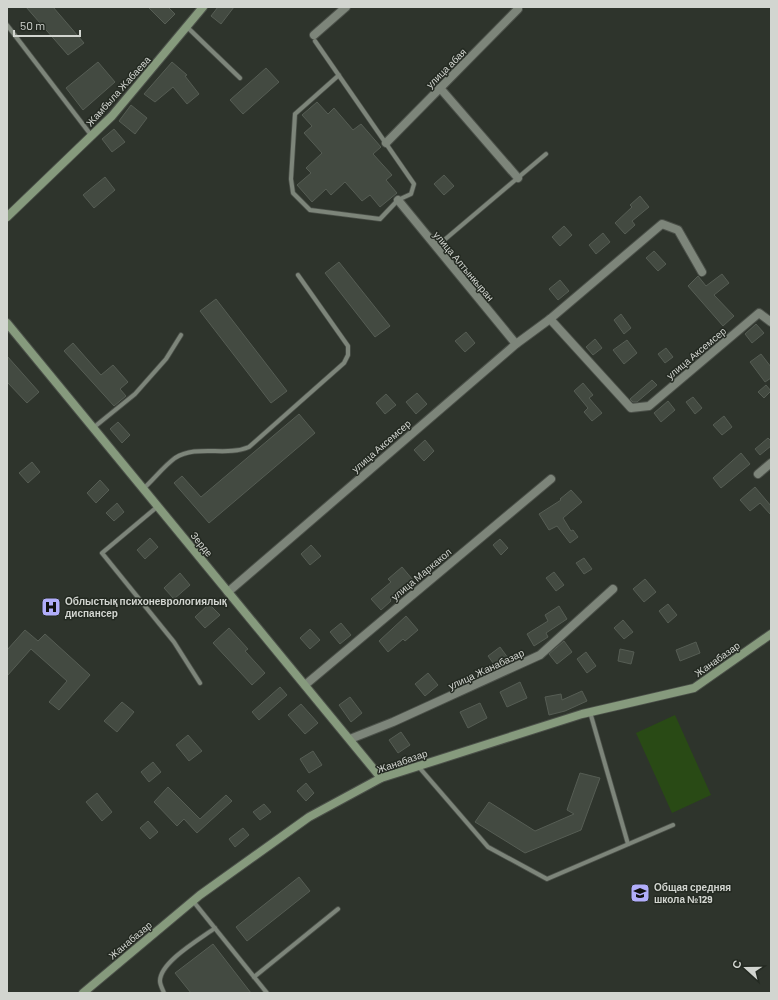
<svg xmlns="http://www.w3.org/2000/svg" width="778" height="1000" font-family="Barlow,sans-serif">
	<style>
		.garden { fill: #294a15 }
		.building { fill: #434a41; stroke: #565d54 }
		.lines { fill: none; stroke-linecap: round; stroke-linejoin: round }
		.lane-casing { stroke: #4b5049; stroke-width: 5.5 }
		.street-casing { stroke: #4b5049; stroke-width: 10 }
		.secondary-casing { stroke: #4b5049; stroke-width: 10 }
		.lane { stroke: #7d857a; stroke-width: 4 }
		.street { stroke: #7d857a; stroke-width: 8 }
		.secondary { stroke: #869a7d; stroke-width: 8 }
		.labels { text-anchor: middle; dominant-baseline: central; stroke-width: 3; stroke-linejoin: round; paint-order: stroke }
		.street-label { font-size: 10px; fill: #d2d5d0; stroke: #242a22 }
		.poi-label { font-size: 10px; font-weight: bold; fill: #d2d5d0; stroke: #242a22; text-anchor: start }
	</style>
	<rect width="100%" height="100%" fill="#2e342c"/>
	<path class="garden" d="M675 715 711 795 672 813 636 733Z"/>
	<g class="building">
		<path d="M26 7H53L84 43 68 55Z"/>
		<path d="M148 7H168L175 14 165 24Z"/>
		<path d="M218 7H234L221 24 211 16Z"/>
		<path d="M98 62 115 82 83 110 66 88Z"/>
		<path d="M172 62 187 75 185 76 199 94 187 104 173 87 155 102 144 94Z"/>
		<path d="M266 68 279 82 243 114 230 100Z"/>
		<path d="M317 102 328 114 334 108 353 130 361 124 381 147 373 154 392 175 386 180 397 193 380 207 370 195 362 201 345 182 331 195 326 189 312 202 297 185 311 173 306 168 322 153 304 133 312 126 302 115Z"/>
		<path d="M131 105 147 118 135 134 119 121Z"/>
		<path d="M114 129 125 142 112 152 102 139Z"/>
		<path d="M444 175 454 186 444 195 434 184Z"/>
		<path d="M105 177 115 190 94 208 83 195Z"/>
		<path d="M640 196 649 207 632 221 635 225 625 234 615 223 632 207 630 205Z"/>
		<path d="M564 226 572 235 560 246 552 237Z"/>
		<path d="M603 233 610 242 596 254 589 245Z"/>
		<path d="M654 251 666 264 658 271 646 258Z"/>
		<path d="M339 262 390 326 375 337 325 273Z"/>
		<path d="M722 274 729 283 714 295 734 316 723 326 688 286 698 276 706 286Z"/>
		<path d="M560 280 569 291 558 300 549 289Z"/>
		<path d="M216 299 287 391 271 403 200 311Z"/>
		<path d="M621 314 631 328 624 334 614 320Z"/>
		<path d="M756 324 764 333 752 343 745 334Z"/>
		<path d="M466 332 475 343 465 352 455 341Z"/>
		<path d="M595 339 602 348 593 355 586 347Z"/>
		<path d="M627 340 637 353 624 364 613 350Z"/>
		<path d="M73 343 101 375 113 365 128 382 120 389 126 396 114 406 64 351Z"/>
		<path d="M666 348 673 357 665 363 658 354Z"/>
		<path d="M761 354 771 367V378L765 382 750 362Z"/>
		<path d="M7 356 39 392 27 403 7 382Z"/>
		<path d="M652 380 657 385 637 402H633L630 399Z"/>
		<path d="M583 383 593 395 589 398 602 413 592 421 584 412 588 408 574 391Z"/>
		<path d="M766 385 771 391 764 398 758 392Z"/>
		<path d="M417 393 427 404 416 414 406 402Z"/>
		<path d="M386 394 396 405 385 414 376 403Z"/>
		<path d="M693 397 702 408 695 414 686 402Z"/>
		<path d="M668 401 675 410 661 422 654 413Z"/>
		<path d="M299 414 315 433 209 523 174 483 182 476 201 497Z"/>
		<path d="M724 416 732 427 722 435 713 425Z"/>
		<path d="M118 422 130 435 122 443 110 429Z"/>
		<path d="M768 438 771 441V446L760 455 755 449Z"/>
		<path d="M425 440 434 451 424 461 414 450Z"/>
		<path d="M741 453 750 464 721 488 713 478Z"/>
		<path d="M32 462 40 472 28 483 19 473Z"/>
		<path d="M100 480 109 490 96 503 87 493Z"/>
		<path d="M755 487 771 506V515L760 503 750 511 740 500Z"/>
		<path d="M571 490 582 502 563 518 571 531 573 530 578 537 570 543 557 526 549 530 539 514 561 500 560 499Z"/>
		<path d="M117 503 124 512 114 521 106 513Z"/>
		<path d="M150 538 158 547 145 559 137 550Z"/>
		<path d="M500 539 508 548 501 555 493 545Z"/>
		<path d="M311 545 321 556 310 565 301 554Z"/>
		<path d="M584 558 592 569 584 574 576 563Z"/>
		<path d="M402 567 413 580 390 600 391 601 381 610 371 599 391 582 388 579Z"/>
		<path d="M554 572 564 585 556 591 546 578Z"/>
		<path d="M180 573 190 585 174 599 164 588Z"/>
		<path d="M645 579 656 592 644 602 633 589Z"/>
		<path d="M209 604 220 615 205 628 195 617Z"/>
		<path d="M668 604 677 615 668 623 659 611Z"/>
		<path d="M559 606 567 619 546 633 548 637 534 646 527 634 548 621 545 615Z"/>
		<path d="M406 616 418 630 405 641 403 639 388 652 379 641Z"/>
		<path d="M623 620 633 632 624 639 614 628Z"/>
		<path d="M341 623 351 635 340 644 330 632Z"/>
		<path d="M229 628 248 649 245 651 265 673 252 685 213 643Z"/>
		<path d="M310 629 320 640 310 649 300 638Z"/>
		<path d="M25 630 38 641 45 634 90 675 59 710 49 702 67 681 31 649 7 676V650Z"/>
		<path d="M564 641 572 652 557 664 549 654Z"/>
		<path d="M696 642 700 653 680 661 676 650Z"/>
		<path d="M500 647 508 658 496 667 488 656Z"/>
		<path d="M620 649 634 652 631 664 618 661Z"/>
		<path d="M586 652 596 666 587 673 577 659Z"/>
		<path d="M428 673 438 685 425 696 415 684Z"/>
		<path d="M520 682 527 698 507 707 500 692Z"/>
		<path d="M280 687 287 695 259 720 252 712Z"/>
		<path d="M582 691 587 701 565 711 549 715 545 697 561 694 562 700Z"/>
		<path d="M350 697 362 713 351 722 339 705Z"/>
		<path d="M122 702 134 712 117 732 104 721Z"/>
		<path d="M480 703 487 718 468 728 460 712Z"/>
		<path d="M301 704 318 723 305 734 288 715Z"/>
		<path d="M401 732 410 745 398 753 389 740Z"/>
		<path d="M188 735 202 751 189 761 176 745Z"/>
		<path d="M313 751 322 765 309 773 300 759Z"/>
		<path d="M153 762 161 772 149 782 141 772Z"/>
		<path d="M580 773 600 778 581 830 525 853 475 822 489 802 535 831 574 814 567 810Z"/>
		<path d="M306 783 314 793 306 801 297 791Z"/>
		<path d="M168 787 200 819 226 795 232 801 197 833 184 819 177 826 154 802Z"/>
		<path d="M97 793 112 812 102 821 86 802Z"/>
		<path d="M264 804 271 812 260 820 253 812Z"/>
		<path d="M148 821 158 832 150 839 140 828Z"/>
		<path d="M243 828 249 835 235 847 229 839Z"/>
		<path d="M299 877 310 891 247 941 236 927Z"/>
		<path d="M213 944 251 993H191L175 973Z"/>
	</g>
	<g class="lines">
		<g class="lane-casing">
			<g id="lane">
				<path d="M7 25 91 135"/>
				<path d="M187 27 240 78"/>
				<path d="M315 41C348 89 381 136 414 184L411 194 398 200 380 219 310 210 293 193 291 179 295 114 339 75"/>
				<path d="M436 247 546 154"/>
				<path d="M93 428 135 394 166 359 181 335"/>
				<path d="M143 489C154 479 164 466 175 458 197 444 226 457 249 447L344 363 348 355V346L298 275"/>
				<path d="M157 507 102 553 174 642 200 683"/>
				<path d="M590 712 628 844"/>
				<path d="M418 766 488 847 547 879 673 825"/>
				<path d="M193 901 267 993"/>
				<path d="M254 977 338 909"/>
				<path d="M164 993C163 990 160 985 160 981 160 962 200 939 215 928"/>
			</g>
		</g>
		<g class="street-casing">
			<g id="street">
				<path d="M314 35 346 7"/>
				<path d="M440 88 518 178"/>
				<path d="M386 143 518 9 517 7"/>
				<path d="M398 200 516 344"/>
				<path d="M550 319 631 408 649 406 759 313 771 322"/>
				<path d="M758 474 771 463"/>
				<path d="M228 592 516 344 550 319 662 224 678 230 702 272"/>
				<path d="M305 685 551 479"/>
				<path d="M350 739 393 722 540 655 613 589"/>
			</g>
		</g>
		<g class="secondary-casing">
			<g id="secondary">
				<path d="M7 217 112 116 203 7"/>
				<path d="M7 323 381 778"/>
				<path d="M83 993 200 895 309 817 381 778 582 714 694 688 771 634"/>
			</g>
		</g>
		<use href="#lane" class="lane"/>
		<use href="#street" class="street"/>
		<use href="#secondary" class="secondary"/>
	</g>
	<defs>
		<g id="hospital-square" transform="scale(1)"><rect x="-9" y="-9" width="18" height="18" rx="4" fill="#b1adfa" stroke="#242a22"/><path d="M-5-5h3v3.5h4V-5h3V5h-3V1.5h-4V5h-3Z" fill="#111"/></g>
		<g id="school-square" transform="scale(1)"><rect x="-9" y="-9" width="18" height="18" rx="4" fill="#b1adfa" stroke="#242a22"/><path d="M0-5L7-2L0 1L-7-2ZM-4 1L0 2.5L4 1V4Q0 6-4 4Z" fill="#111"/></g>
	</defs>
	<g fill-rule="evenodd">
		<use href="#hospital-square" x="51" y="607"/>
		<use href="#school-square" x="640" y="893"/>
	</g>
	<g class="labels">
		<g class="street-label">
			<text transform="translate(446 68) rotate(-45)">улица абая</text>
			<text transform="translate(118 91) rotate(-48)">Жамбыла Жабаева</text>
			<text transform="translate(464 266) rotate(50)">улица Алтынкыран</text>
			<text transform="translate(696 353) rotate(-40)">улица Аксемсер</text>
			<text transform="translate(381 446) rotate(-41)">улица Аксемсер</text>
			<text transform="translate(202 544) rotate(51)">Зерде</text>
			<text transform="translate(421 574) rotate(-40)">улица Маркакол</text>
			<text transform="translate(717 659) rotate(-35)">Жанабазар</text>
			<text transform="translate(486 669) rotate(-25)">улица Жанабазар</text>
			<text transform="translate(402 761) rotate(-19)">Жанабазар</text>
			<text transform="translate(130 940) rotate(-40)">Жанабазар</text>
		</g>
		<g class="poi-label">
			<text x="65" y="601">Облыстық психоневрологиялық<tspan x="65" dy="12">диспансер</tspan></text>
			<text x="654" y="887">Общая средняя<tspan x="654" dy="12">школа №129</tspan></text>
		</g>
	</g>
	<rect width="778" height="1000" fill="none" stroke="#d2d5d0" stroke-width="16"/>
	<g transform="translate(746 968) rotate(291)" stroke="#242a22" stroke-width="3" paint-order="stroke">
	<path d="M0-3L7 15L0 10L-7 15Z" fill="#d2d5d0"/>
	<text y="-6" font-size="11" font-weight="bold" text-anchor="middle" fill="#d2d5d0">С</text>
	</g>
	<path d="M14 30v6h66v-6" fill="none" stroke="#d2d5d0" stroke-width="2"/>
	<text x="20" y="30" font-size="12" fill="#d2d5d0" stroke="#242a22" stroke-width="3" paint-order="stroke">50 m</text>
</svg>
